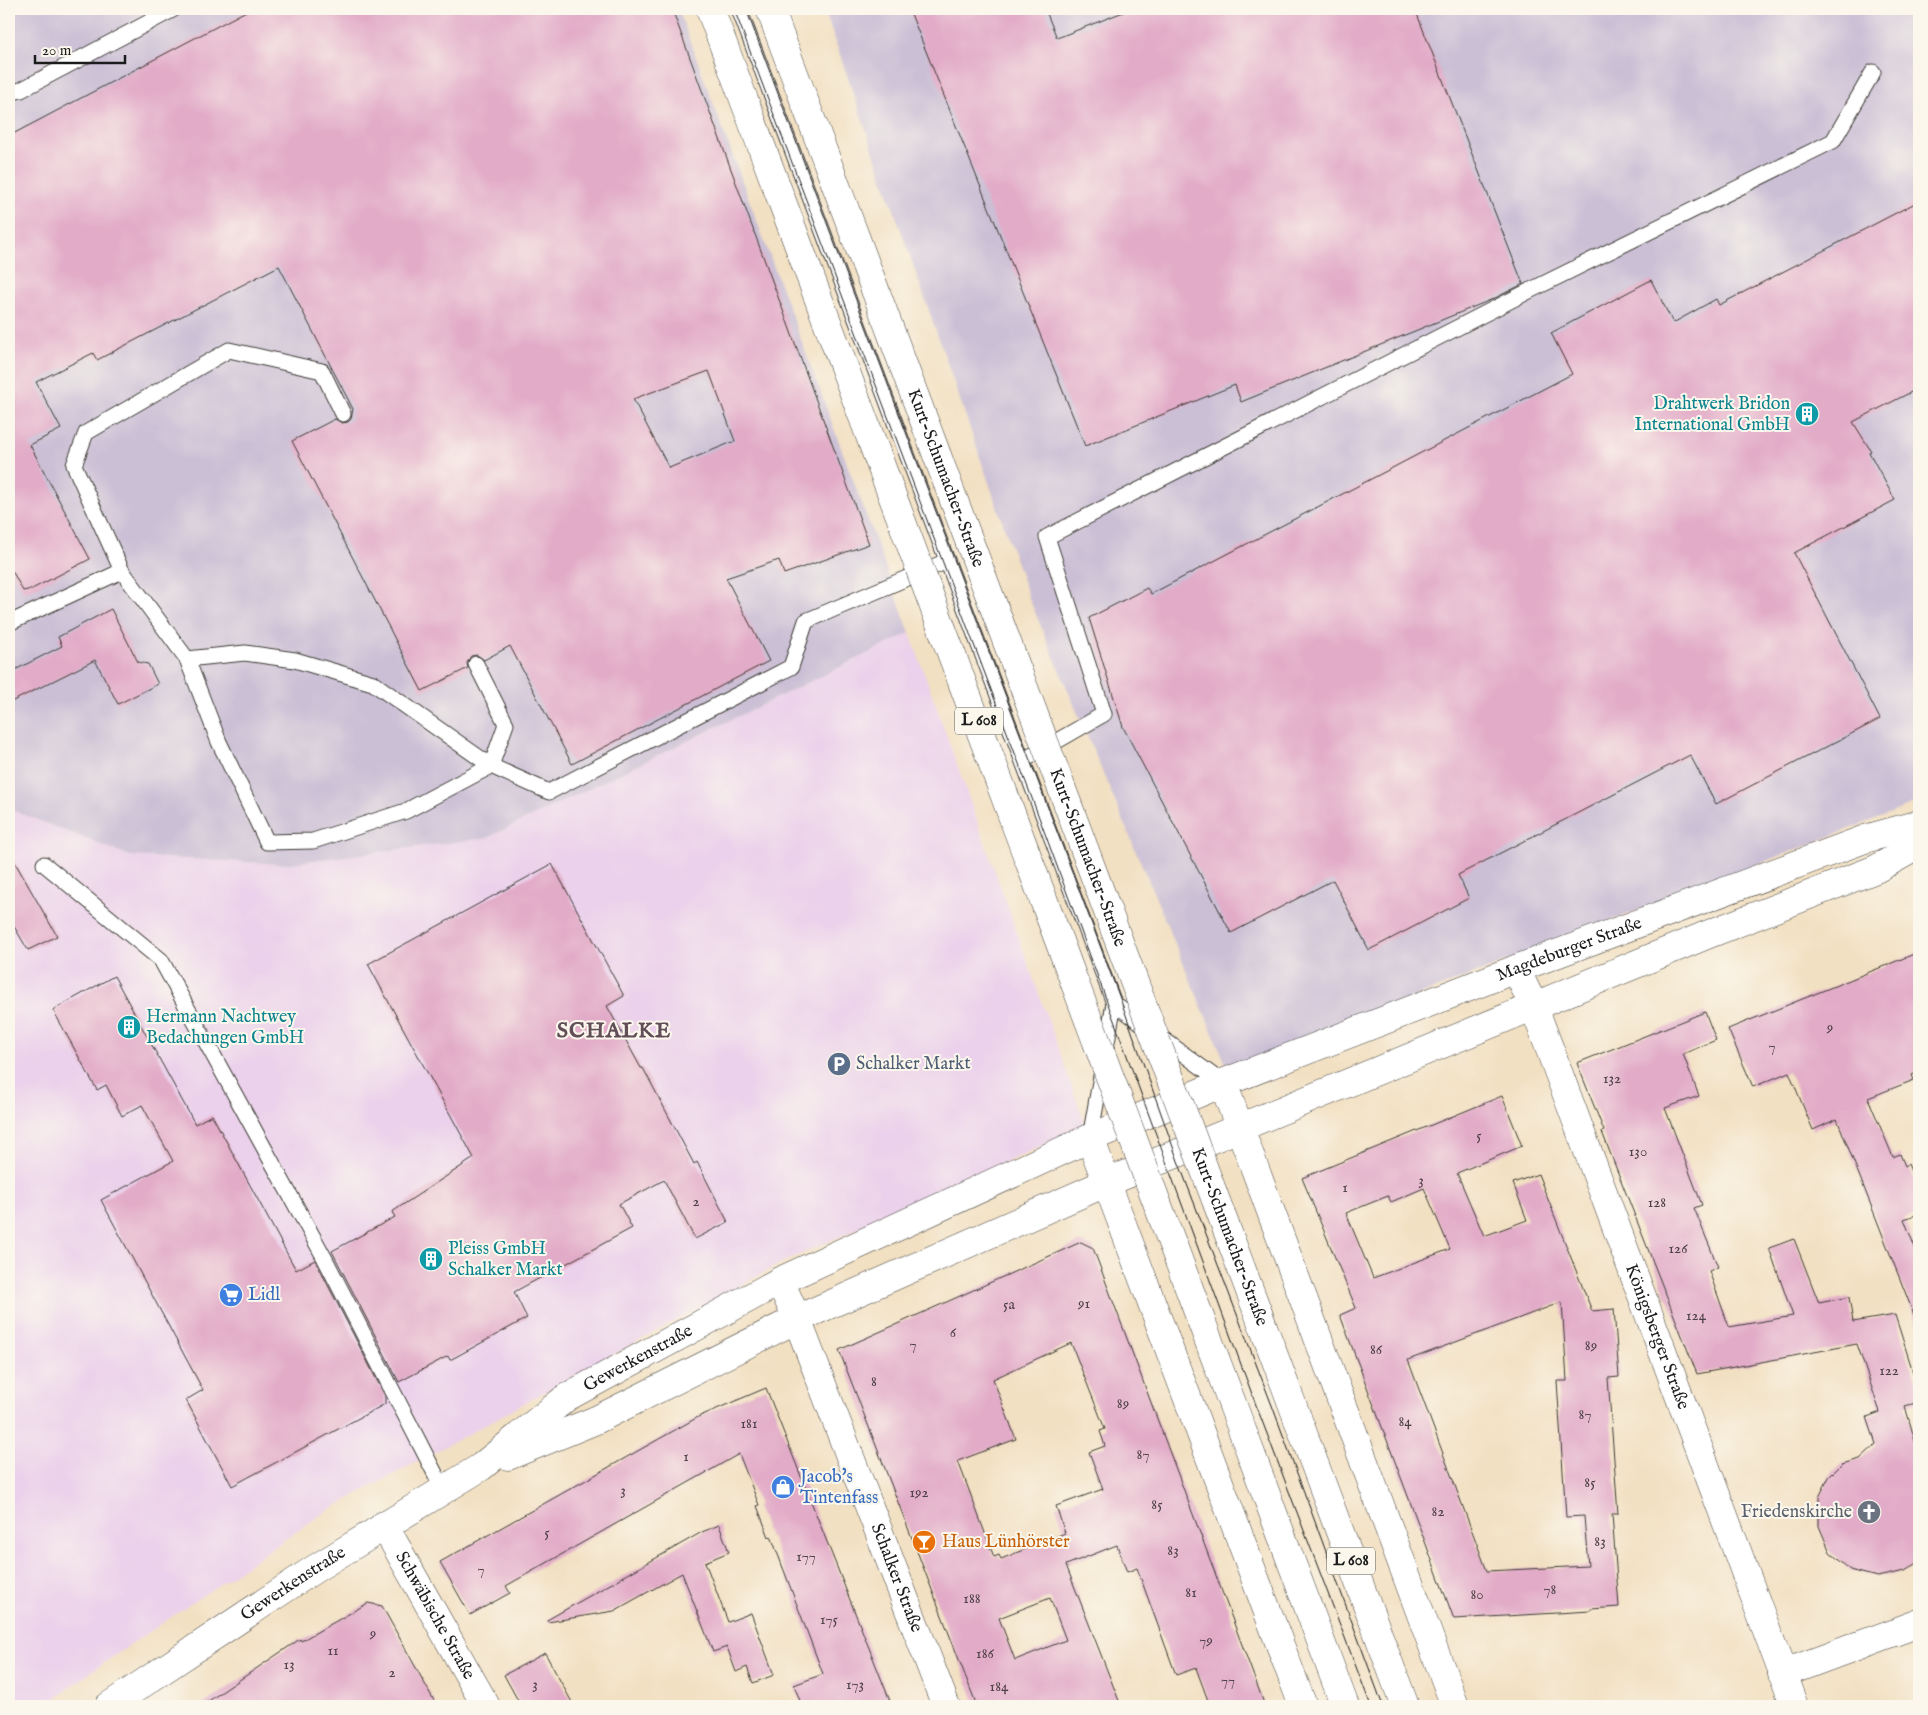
<svg xmlns="http://www.w3.org/2000/svg" width="1928" height="1715" font-family="'IM FELL English',serif">
	<style>
		.built { fill: #ebd1eb }
		.industrial { fill: #cbbfd5 }
		.building { fill: #e2acc8; fill-rule: evenodd }
		.lines { fill: none; stroke-linecap: round; stroke-linejoin: round }
		.service-casing { stroke: #3c3935; stroke-width: 17 }
		.minor-casing { stroke: #3c3935; stroke-width: 29 }
		.tertiary-casing { stroke: #3c3935; stroke-width: 29 }
		.primary-casing { stroke: #3c3935; stroke-width: 29 }
		.service { stroke: #fff; stroke-width: 15 }
		.minor { stroke: #fff; stroke-width: 28 }
		.tertiary { stroke: #fff; stroke-width: 28 }
		.primary { stroke: #fff; stroke-width: 28 }
		.tram { stroke: #1c1c1c; stroke-width: 1 }
		.primary-bridge-casing { stroke: #3c3935; stroke-width: 29; stroke-linecap: butt }
		.primary-bridge { stroke: #fff; stroke-width: 28 }
		.labels { text-anchor: middle; dominant-baseline: central; stroke-width: 4; stroke-linejoin: round; paint-order: stroke }
		.number-label { font-size: 15px; fill: #4e4047 }
		.shield { fill: #fbf7ec; stroke: #5f5e5a; stroke-width: 1 }
		.shield-label { font-size: 16px; font-weight: bold; fill: #1c1c1c }
		.culture-label { font-size: 18px; fill: #0d838f; stroke: #fbf7ec; text-anchor: start }
		.street-label { font-size: 18px; fill: #1c1c1c; stroke: #fbf7ec }
		.service-label { font-size: 18px; fill: #4e5e75; stroke: #fbf7ec; text-anchor: start }
		.shop-label { font-size: 18px; fill: #366cbe; stroke: #fbf7ec; text-anchor: start }
		.worship-label { font-size: 18px; fill: #5b616d; stroke: #fbf7ec; text-anchor: end }
		.food-label { font-size: 18px; fill: #c56008; stroke: #fbf7ec; text-anchor: start }
		.district-label { font-size: 22px; font-weight: bold; letter-spacing: 1px; fill: #614e58; stroke: #fbf7ec }
	</style>
	<rect width="100%" height="100%" fill="#fbf7ec"/>
	<filter id="ink" filterUnits="userSpaceOnUse"><feTurbulence type="fractalNoise" baseFrequency=".02" numOctaves="2"/><feDisplacementMap in="SourceGraphic" scale="10" xChannelSelector="R" yChannelSelector="G"/><feConvolveMatrix kernelMatrix="1 2 1 2 8 2 1 2 1" color-interpolation-filters="sRGB"/></filter>
	<filter id="wash" filterUnits="userSpaceOnUse"><feTurbulence type="fractalNoise" baseFrequency=".0096" numOctaves="4" result="noise"/><feDisplacementMap in="SourceGraphic" scale="20" xChannelSelector="R" yChannelSelector="G"/><feGaussianBlur stdDeviation="1.12" result="paint"/><feColorMatrix in="noise" values="0 0 0 0 0 0 0 0 0 0 0 0 0 0 0 0 0 1.4 0 .05"/><feComposite in="paint" operator="in"/></filter>
	<g filter="url(#wash)">
		<rect width="100%" height="100%" fill="#f2e0c2"/>
		<path class="built" d="M910 633 1086 1126 783 1262 325 1512 98 1667 45 1706H9V809L130 856 283 864 487 838Z"/>
		<g class="industrial">
			<path d="M9 9H678L910 633 487 838 283 864 130 856 9 809Z"/>
			<path d="M824 9H1895L1919 12V802L1228 1069 1029 598Z"/>
		</g>
		<g id="blocks">
			<g class="building">
				<path d="M250 9H672L869 544 784 574 779 560 726 578 769 661 572 764 510 646 484 660 477 655 471 656 467 663 468 668 422 691 292 441 335 419 342 423 348 422 351 419 353 409 279 266 97 360 93 353 36 382 61 429 30 445 90 559 32 589 23 591 9 565V136ZM709 371 735 441 669 468 633 399Z"/>
				<path d="M909 9H1045L1057 38 1131 9H1415L1523 284 1493 299 1241 402 1235 385 1085 446Z"/>
				<path d="M1919 201V388L1853 422 1871 451 1869 452 1895 500 1794 553 1880 719 1716 804 1690 755 1458 875 1469 898 1369 950 1333 880 1231 933 1123 727 1089 618 1147 588 1151 594 1572 374 1551 333 1651 280 1673 323 1716 299 1719 305Z"/>
				<path d="M111 609 138 662 148 664 158 684 118 704 95 660 9 703V673L62 646 58 637Z"/>
				<path d="M9 852 57 936 28 950 9 918Z"/>
				<path d="M552 864 624 996 607 1006 641 1068H643L694 1164 697 1162 728 1222 695 1239 664 1180 619 1204 632 1228 514 1292 527 1318 450 1360 448 1356 399 1382 332 1251 395 1217 392 1212 474 1158 368 964Z"/>
				<path d="M1919 952V1072L1912 1075 1914 1080 1868 1098 1893 1157 1900 1154 1905 1166 1908 1164 1919 1190V1214L1904 1219 1919 1258 1918 1325 1837 1119 1813 1130 1789 1072 1753 1087 1728 1029Z"/>
				<path d="M114 976 195 1124 212 1115 296 1270 315 1260 385 1396V1404L232 1486 186 1400 203 1390 101 1200 173 1161 142 1105 122 1116 106 1085 97 1090 53 1010Z"/>
				<path d="M1705 1012 1716 1040 1683 1054 1699 1096 1665 1108 1702 1205 1694 1208 1718 1267 1709 1271 1729 1327 1793 1316 1769 1248 1794 1239 1819 1303 1849 1297 1853 1322 1895 1315 1919 1391V1402L1905 1406 1919 1455V1562L1905 1571 1877 1577 1850 1570 1830 1552 1819 1526V1497L1829 1477 1842 1464 1860 1459 1876 1444 1867 1417 1880 1412 1857 1344 1697 1374 1602 1132 1604 1131 1577 1063Z"/>
				<path d="M1502 1096 1522 1146 1457 1173 1484 1236 1527 1220 1513 1183 1538 1174 1592 1311 1614 1309 1619 1377 1608 1378 1618 1514H1612L1619 1607 1591 1609V1611L1454 1619 1340 1315 1356 1308 1302 1178ZM1424 1188 1450 1249 1373 1278 1346 1213 1388 1196 1391 1202ZM1562 1302 1567 1381H1557L1566 1517 1584 1516 1588 1566 1487 1571 1408 1360Z"/>
				<path d="M1081 1242 1093 1248 1265 1706H1210L1196 1668 1176 1675 1137 1568 1127 1572 1117 1545 1066 1565 1121 1706H977L839 1350ZM1071 1343 1105 1429 1100 1431 1105 1446 1089 1452 1103 1489 1056 1506 1065 1533 1001 1559 999 1555 994 1557 958 1461 1016 1439 993 1379ZM1050 1598 1066 1640 1015 1660 999 1618Z"/>
				<path d="M766 1388 892 1706H802L794 1685 823 1674 771 1536 769 1537 757 1506 759 1505 739 1454 506 1586 510 1593 470 1615 440 1562 700 1416Z"/>
				<path d="M719 1525 729 1552 705 1562 728 1622 751 1613 774 1675 753 1683 747 1667 736 1672 727 1647 713 1652 682 1573 614 1611 548 1622 547 1620 702 1532Z"/>
				<path d="M368 1603 382 1606 437 1706H201L300 1639 301 1641Z"/>
				<path d="M545 1653 574 1706H521L504 1675Z"/>
			</g>
		</g>
	</g>
	<g filter="url(#ink)">
		<use href="#blocks" fill-opacity="0" stroke="#3c3935" stroke-width="1"/>
		<g class="lines">
			<g class="service-casing">
				<g id="service">
					<path d="M739 9 1114 1003 1090 1138"/>
					<path d="M9 93 21 90 174 9"/>
					<path d="M343 414 322 371 229 350 86 433 74 465 122 571 187 659 245 653 295 660 373 683 491 766 549 792 791 667 806 621 947 561"/>
					<path d="M9 623 122 571"/>
					<path d="M187 659 219 742 267 842 313 841 406 811 491 766 506 724 476 664"/>
					<path d="M1024 760 1104 714 1047 537 1529 291 1833 141 1873 72"/>
					<path d="M44 864 161 960 324 1257 443 1489"/>
					<path d="M1114 1003 1223 1083"/>
				</g>
			</g>
			<g class="minor-casing">
				<g id="minor">
					<path id="s1" d="M1516 969 1534 1007 1795 1706"/>
					<path id="s2" d="M780 1281 797 1319 946 1706"/>
					<path id="s3" d="M384 1525 486 1706"/>
					<path d="M1782 1674 1919 1623"/>
				</g>
			</g>
			<g class="tertiary-casing">
				<g id="tertiary">
					<path d="M1223 1083 1455 1706"/>
					<path d="M1090 1138 1303 1706"/>
					<path d="M508 1456 596 1420 797 1319 1108 1182 1709 934 1876 869 1919 845"/>
					<path id="s4" d="M109 1706 313 1570 481 1467 567 1397 780 1281 1090 1138 1223 1083 1516 969 1865 839 1919 824"/>
				</g>
			</g>
			<g class="primary-casing">
				<g id="primary">
					<path d="M1297 1417 1405 1706"/>
					<path d="M1244 1435 1345 1706"/>
				</g>
			</g>
			<use href="#service" class="service"/>
			<use href="#minor" class="minor"/>
			<use href="#tertiary" class="tertiary"/>
			<use href="#primary" class="primary"/>
			<g class="tram">
				<path d="M734 9 1030 793 1256 1405 1371 1706"/>
				<path d="M746 9 1121 1001 1178 1161 1273 1408 1383 1706"/>
			</g>
			<g class="primary-bridge-casing">
				<g id="primary-bridge">
					<path d="M710 9 1244 1435"/>
					<path id="s5" d="M770 9 1297 1417"/>
				</g>
			</g>
			<use href="#primary-bridge" class="primary-bridge"/>
		</g>
	</g>
	<defs>
		<g id="building-disc" transform="scale(1.25)"><circle r="9.5" fill="#0f9aa8" stroke="#fbf7ec"/><path d="M-4-6H4V6H1V3H-1V6H-4ZM-2.5-4.3h1.7v1.8h-1.7ZM.8-4.3h1.7v1.8H.8ZM-2.5-1h1.7V.8h-1.7ZM.8-1h1.7V.8H.8Z" fill="#fff"/></g>
		<g id="parking-disc" transform="scale(1.25)"><circle r="9.5" fill="#5c6f8a" stroke="#fbf7ec"/><path d="M-3.5-5.5H1a3.5 3.5 0 0 1 0 7H-1V5.5H-3.5ZM-1-3.4V-.6H.8a1.4 1.4 0 0 0 0-2.8Z" fill="#fff"/></g>
		<g id="supermarket-disc" transform="scale(1.25)"><circle r="9.5" fill="#3f7fe0" stroke="#fbf7ec"/><path d="M-6-5.5h2.5l.6 2H6L4.5 2H-2.5L-4.4-4H-6ZM-1.5 3.2a1.3 1.3 0 1 0 .1 0ZM3 3.2a1.3 1.3 0 1 0 .1 0Z" fill="#fff"/></g>
		<g id="shop-disc" transform="scale(1.25)"><circle r="9.5" fill="#3f7fe0" stroke="#fbf7ec"/><path d="M-5-2.5h2.3a2.7 3.5 0 0 1 5.4 0H5L5.5 6h-11ZM-1.5-2.5h3a1.5 2.3 0 0 0-3 0Z" fill="#fff"/></g>
		<g id="church-disc" transform="scale(1.25)"><circle r="9.5" fill="#6b7280" stroke="#fbf7ec"/><path d="M-1.2-6h2.4v3.5h3.3v2.4h-3.3V6h-2.4V-.1h-3.3v-2.4h3.3Z" fill="#fff"/></g>
		<g id="bar-disc" transform="scale(1.25)"><circle r="9.5" fill="#e8710a" stroke="#fbf7ec"/><path d="M-6-5H6L.8 .8V4.5H3.5V6h-7V4.5H-.8V.8Z" fill="#fff"/></g>
	</defs>
	<g fill-rule="evenodd">
		<use href="#building-disc" x="1807" y="414"/>
		<use href="#building-disc" x="129" y="1027"/>
		<use href="#parking-disc" x="839" y="1064"/>
		<use href="#building-disc" x="431" y="1259"/>
		<use href="#supermarket-disc" x="231" y="1295"/>
		<use href="#shop-disc" x="783" y="1487"/>
		<use href="#church-disc" x="1869" y="1512"/>
		<use href="#bar-disc" x="924" y="1542"/>
	</g>
	<g class="labels">
		<g class="number-label">
			<text x="1830" y="1027">9</text>
			<text x="1772" y="1046">7</text>
			<text x="1612" y="1078">132</text>
			<text x="1479" y="1135">5</text>
			<text x="1638" y="1151">130</text>
			<text x="1421" y="1180">3</text>
			<text x="1345" y="1187">1</text>
			<text x="696" y="1201">2</text>
			<text x="1657" y="1202">128</text>
			<text x="1678" y="1248">126</text>
			<text x="1084" y="1303">91</text>
			<text x="1009" y="1304">5a</text>
			<text x="1696" y="1315">124</text>
			<text x="953" y="1332">6</text>
			<text x="913" y="1344">7</text>
			<text x="1591" y="1345">89</text>
			<text x="1376" y="1349">86</text>
			<text x="1889" y="1370">122</text>
			<text x="874" y="1381">8</text>
			<text x="1123" y="1403">89</text>
			<text x="1585" y="1414">87</text>
			<text x="1405" y="1421">84</text>
			<text x="749" y="1423">181</text>
			<text x="1143" y="1454">87</text>
			<text x="686" y="1456">1</text>
			<text x="1590" y="1482">85</text>
			<text x="623" y="1490">3</text>
			<text x="919" y="1492">192</text>
			<text x="1157" y="1504">85</text>
			<text x="1438" y="1511">82</text>
			<text x="547" y="1532">5</text>
			<text x="1600" y="1541">83</text>
			<text x="1173" y="1550">83</text>
			<text x="806" y="1556">177</text>
			<text x="481" y="1569">7</text>
			<text x="1550" y="1589">78</text>
			<text x="1191" y="1592">81</text>
			<text x="1477" y="1594">80</text>
			<text x="972" y="1598">188</text>
			<text x="829" y="1619">175</text>
			<text x="373" y="1633">9</text>
			<text x="1206" y="1640">79</text>
			<text x="333" y="1650">11</text>
			<text x="985" y="1653">186</text>
			<text x="289" y="1664">13</text>
			<text x="392" y="1672">2</text>
			<text x="1228" y="1680">77</text>
			<text x="535" y="1684">3</text>
			<text x="855" y="1684">173</text>
			<text x="999" y="1686">184</text>
		</g>
		<g class="shield">
			<rect x="955" y="707.5" width="48" height="27" rx="4"/>
			<rect x="1327" y="1547.5" width="48" height="27" rx="4"/>
		</g>
		<g class="shield-label">
			<text x="979" y="721">L 608</text>
			<text x="1351" y="1561">L 608</text>
		</g>
		<g class="culture-label">
			<text x="1790" y="404" text-anchor="end">Drahtwerk Bridon<tspan x="1790" dy="21">International GmbH</tspan></text>
			<text x="146" y="1017">Hermann Nachtwey<tspan x="146" dy="21">Bedachungen GmbH</tspan></text>
			<text x="448" y="1249">Pleiss GmbH<tspan x="448" dy="21">Schalker Markt</tspan></text>
		</g>
		<g class="street-label">
			<text stroke="none"><textPath href="#s5" startOffset="501">Kurt-Schumacher-Straße</textPath></text>
			<text stroke="none"><textPath href="#s5" startOffset="906">Kurt-Schumacher-Straße</textPath></text>
			<text stroke="none"><textPath href="#s4" startOffset="1652">Magdeburger Straße</textPath></text>
			<text stroke="none"><textPath href="#s5" startOffset="1311">Kurt-Schumacher-Straße</textPath></text>
			<text stroke="none"><textPath href="#s1" startOffset="394">Königsberger Straße</textPath></text>
			<text stroke="none"><textPath href="#s4" startOffset="634">Gewerkenstraße</textPath></text>
			<text stroke="none"><textPath href="#s2" startOffset="319">Schalker Straße</textPath></text>
			<text stroke="none"><textPath href="#s4" startOffset="221">Gewerkenstraße</textPath></text>
			<text stroke="none"><textPath href="#s3" startOffset="104">Schwäbische Straße</textPath></text>
		</g>
		<g class="service-label">
			<text x="856" y="1064">Schalker Markt</text>
		</g>
		<g class="shop-label">
			<text x="248" y="1295">Lidl</text>
			<text x="800" y="1477">Jacob's<tspan x="800" dy="21">Tintenfass</tspan></text>
		</g>
		<g class="worship-label">
			<text x="1852" y="1512">Friedenskirche</text>
		</g>
		<g class="food-label">
			<text x="942" y="1542">Haus Lünhörster</text>
		</g>
		<g class="district-label">
			<text x="614" y="1031">SCHALKE</text>
		</g>
	</g>
	<rect width="1928" height="1715" fill="none" stroke="#fbf7ec" stroke-width="30"/>
	<path d="M35 55v8h90v-8" fill="none" stroke="#1c1c1c" stroke-width="2.5"/>
	<text x="42" y="55" font-size="15" fill="#1c1c1c" stroke="#fbf7ec" stroke-width="4" paint-order="stroke">20 m</text>
</svg>
